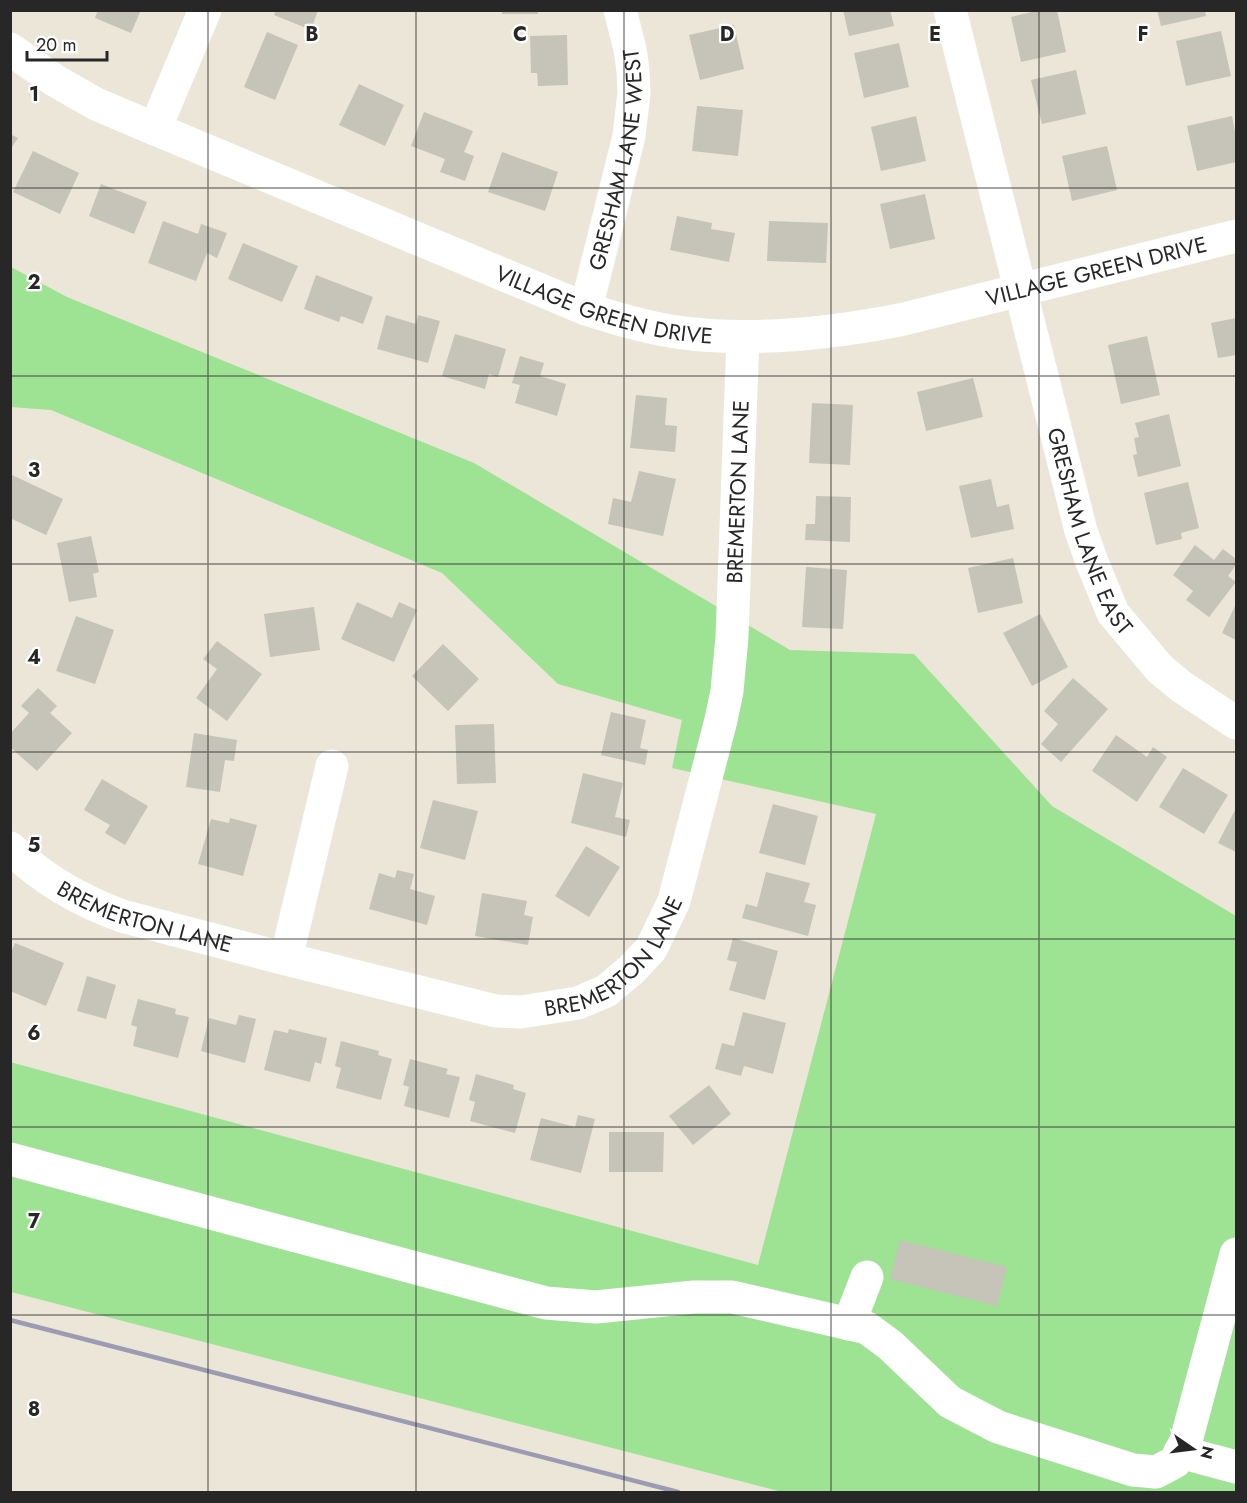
<svg xmlns="http://www.w3.org/2000/svg" width="1247" height="1503" font-family="Jost,sans-serif">
	<style>
		.green { fill: #9ee393 }
		.building { fill: #c6c3b8 }
		.lines { fill: none; stroke-linecap: round; stroke-linejoin: round }
		.minor { stroke: #fff; stroke-width: 33 }
		.rail { stroke: #9d9bb2; stroke-width: 4.5 }
		.grid { fill: none; stroke: #272727; stroke-width: 1.5; stroke-opacity: 0.55 }
		.labels { text-anchor: middle; dominant-baseline: central; stroke-width: 4.5; stroke-linejoin: round; paint-order: stroke }
		.street-label { font-size: 22px; fill: #272727; stroke: #fff }
		.grid-label { font-size: 20px; text-anchor: middle; font-weight: bold; fill: #272727; stroke: #fff; stroke-width: 4.5; stroke-linejoin: round; paint-order: stroke }
	</style>
	<rect width="100%" height="100%" fill="#ebe6d8"/>
	<path class="green" d="M11 267 67 297 474 463 790 650 914 654 1052 806 1236 916V1492H782L11 1292 10 1062 758 1265 876 814 672 768 682 720 558 684 442 573 51 410 11 407Z"/>
	<g class="building">
		<path d="M98 10H141L131 33 95 18Z"/>
		<path d="M276 10H318L311 30 274 15Z"/>
		<rect x="502" y="10" width="36" height="4"/>
		<path d="M843 10H890L894 26 849 36Z"/>
		<path d="M1040 10H1057L1066 52 1021 62 1011 17Z"/>
		<path d="M1157 10H1205L1206 16 1161 26Z"/>
		<path d="M734 25 744 69 700 80 689 35Z"/>
		<path d="M1221 31 1231 76 1186 86 1176 41Z"/>
		<path d="M267 32 298 45 275 100 244 87Z"/>
		<path d="M567 35 568 85 538 86 537 73H531L530 36Z"/>
		<path d="M899 43 909 87 864 98 854 53Z"/>
		<path d="M1076 70 1086 114 1042 124 1031 80Z"/>
		<path d="M359 84 404 105 385 146 339 125Z"/>
		<path d="M697 106 743 110 738 156 692 151Z"/>
		<path d="M424 112 473 131 464 152 474 156 465 181 440 172 445 159 411 146Z"/>
		<path d="M916 116 926 161 881 171 871 127Z"/>
		<path d="M1232 116 1236 137V162L1197 171 1187 126Z"/>
		<path d="M10 134 18 138 10 150Z"/>
		<path d="M1107 146 1117 190 1072 201 1062 156Z"/>
		<path d="M33 151 79 173 60 214 13 192Z"/>
		<path d="M502 152 558 172 545 211 488 192Z"/>
		<path d="M101 184 147 202 134 234 89 216Z"/>
		<path d="M925 194 935 239 890 249 880 204Z"/>
		<path d="M677 216 712 223 711 229 735 233 729 262 670 250Z"/>
		<path d="M163 221 198 234 201 224 227 233 217 258 207 253 196 281 148 263Z"/>
		<path d="M769 221 828 223 826 263 767 261Z"/>
		<path d="M243 243 298 266 282 302 228 279Z"/>
		<path d="M316 275 373 297 363 324 341 316 339 322 304 309Z"/>
		<path d="M386 315 416 324 418 315 440 321 428 363 377 349Z"/>
		<path d="M1236 318V355L1218 358 1211 323Z"/>
		<path d="M455 334 506 349 498 377 489 374 485 389 442 376Z"/>
		<path d="M1147 336 1160 395 1121 404 1108 345Z"/>
		<path d="M520 356 544 363 540 376 566 384 557 416 515 403 520 385 512 383Z"/>
		<path d="M973 378 983 417 926 431 917 392Z"/>
		<path d="M636 395 667 398 665 425 677 426 675 452 630 448Z"/>
		<path d="M812 403 853 405 850 465 809 463Z"/>
		<path d="M1169 414 1181 466 1138 477 1133 455 1137 454 1134 438 1139 437 1135 423Z"/>
		<path d="M639 471 676 479 663 536 608 524 613 498 631 502Z"/>
		<path d="M10 474 63 499 46 535 10 518Z"/>
		<path d="M991 479 997 507 1009 504 1014 529 971 538 959 486Z"/>
		<path d="M1188 482 1199 528 1181 533 1182 539 1156 545 1144 493Z"/>
		<path d="M816 496 851 497 850 542 805 540 806 524H815Z"/>
		<path d="M91 536 99 572 93 574 97 597 69 602 57 543Z"/>
		<path d="M1195 545 1214 560 1223 549 1236 559V565L1228 576 1236 582 1209 617 1186 600 1193 591 1173 575Z"/>
		<path d="M1013 558 1023 603 978 613 968 568Z"/>
		<path d="M806 567 847 570 843 629 802 627Z"/>
		<path d="M357 602 392 618 399 602 417 610 394 662 341 639Z"/>
		<path d="M1236 604V640L1222 633Z"/>
		<path d="M314 607 320 650 270 657 264 614Z"/>
		<path d="M1040 614 1068 667 1032 686 1003 633Z"/>
		<path d="M76 616 114 630 95 684 56 671Z"/>
		<path d="M217 641 262 674 227 721 196 698 217 669 203 659Z"/>
		<path d="M443 644 479 679 448 711 412 676Z"/>
		<path d="M1073 678 1108 709 1061 762 1041 744 1058 724 1044 711Z"/>
		<path d="M38 688 57 706 50 713 72 733 37 771 10 747V734L29 713 21 706Z"/>
		<path d="M611 712 646 720 640 748 648 750 645 765 601 755Z"/>
		<path d="M494 724 496 783 457 784 455 725Z"/>
		<path d="M194 733 237 740 234 761 225 760 220 792 186 787Z"/>
		<path d="M1116 735 1147 757 1153 747 1167 757 1137 802 1092 771Z"/>
		<path d="M1183 768 1228 795 1204 834 1159 807Z"/>
		<path d="M583 773 623 783 615 817 630 820 626 837 571 823Z"/>
		<path d="M102 779 148 806 125 845 105 833 110 825 84 810Z"/>
		<path d="M433 800 478 811 465 860 420 848Z"/>
		<path d="M773 804 818 816 805 865 759 853Z"/>
		<path d="M1236 808V852L1218 843Z"/>
		<path d="M230 818 257 825 243 876 198 864 211 819 229 823Z"/>
		<path d="M586 846 620 867 589 917 555 896Z"/>
		<path d="M397 870 414 874 410 889 435 896 427 925 369 909 379 873 395 878Z"/>
		<path d="M766 872 810 883 804 902 816 905 808 936 742 918 746 904 757 907Z"/>
		<path d="M482 893 527 901 524 915 533 917 528 945 475 936Z"/>
		<path d="M733 938 778 951 765 1000 729 990 737 962 727 960Z"/>
		<path d="M15 943 64 963 46 1006 10 991V955Z"/>
		<path d="M87 976 116 985 106 1019 77 1011Z"/>
		<path d="M138 999 176 1009 175 1014 189 1017 178 1058 133 1046 137 1027 131 1025Z"/>
		<path d="M743 1012 786 1023 773 1074 744 1066 741 1076 715 1069 722 1043 734 1046Z"/>
		<path d="M239 1015 256 1019 245 1063 201 1051 209 1018 236 1025Z"/>
		<path d="M289 1029 327 1038 321 1064 315 1062 310 1082 264 1070 274 1030 288 1033Z"/>
		<path d="M341 1041 379 1051 378 1055 392 1059 381 1100 336 1088 341 1068 335 1066Z"/>
		<path d="M410 1059 448 1069 446 1074 460 1077 449 1118 404 1106 409 1087 403 1085Z"/>
		<path d="M476 1074 514 1085 513 1089 526 1093 515 1133 470 1121 475 1102 469 1100Z"/>
		<path d="M709 1085 731 1114 693 1145 669 1116Z"/>
		<path d="M578 1115 595 1119 581 1173 530 1160 541 1118 575 1127Z"/>
		<path d="M609 1132H664L663 1172H609Z"/>
		<path d="M900 1240 1007 1267 997 1306 890 1279Z"/>
	</g>
	<g class="lines">
		<g class="minor">
			<path id="s1" d="M950 10 1081 531 1092 562 1113 613 1160 669 1182 687 1236 723"/>
			<path id="s2" d="M10 49 54 80 96 104 155 129 586 309C618 319 650 329 684 333 754 342 832 333 900 320L1236 236"/>
			<path d="M155 129 205 10"/>
			<path id="s3" d="M586 309 629 136 634 93 633 71 630 49 620 10"/>
			<path id="s4" d="M10 848C44 880 79 900 122 916L286 959 496 1011 521 1012 578 1003 606 991 631 970 651 949 674 901 721 720 727 691 732 637 743 337"/>
			<path d="M286 959 332 766"/>
			<path d="M10 1159 546 1303 596 1307 694 1297H732L867 1328 890 1345 950 1402 998 1427 1133 1470 1156 1472 1175 1462 1186 1441 1236 1254"/>
			<path d="M849 1324 867 1277"/>
			<path d="M1180 1452 1236 1467"/>
		</g>
		<path class="rail" d="M10 1320 678 1492"/>
	</g>
	<path class="grid" d="M208 10V1492M416 10V1492M624 10V1492M831 10V1492M1039 10V1492M10 188H1236M10 376H1236M10 564H1236M10 752H1236M10 939H1236M10 1127H1236M10 1315H1236"/>
	<g class="labels">
		<g class="street-label">
			<text stroke="none"><textPath href="#s3" startOffset="153">GRESHAM LANE WEST</textPath></text>
			<text stroke="none"><textPath href="#s2" startOffset="1154">VILLAGE GREEN DRIVE</textPath></text>
			<text stroke="none"><textPath href="#s2" startOffset="650">VILLAGE GREEN DRIVE</textPath></text>
			<text stroke="none"><textPath href="#s4" startOffset="1162">BREMERTON LANE</textPath></text>
			<text stroke="none"><textPath href="#s1" startOffset="540">GRESHAM LANE EAST</textPath></text>
			<text stroke="none"><textPath href="#s4" startOffset="154">BREMERTON LANE</textPath></text>
			<text stroke="none"><textPath href="#s4" startOffset="658">BREMERTON LANE</textPath></text>
		</g>
	</g>
	<g class="grid-label">
		<text x="312" y="41">B</text>
		<text x="520" y="41">C</text>
		<text x="727" y="41">D</text>
		<text x="935" y="41">E</text>
		<text x="1143" y="41">F</text>
		<text x="34" y="101">1</text>
		<text x="34" y="289">2</text>
		<text x="34" y="477">3</text>
		<text x="34" y="664">4</text>
		<text x="34" y="852">5</text>
		<text x="34" y="1040">6</text>
		<text x="34" y="1228">7</text>
		<text x="34" y="1416">8</text>
	</g>
	<rect width="1247" height="1503" fill="none" stroke="#272727" stroke-width="24"/>
	<g transform="translate(1193 1449) rotate(104)" stroke="#ffffff" stroke-width="4.5" paint-order="stroke">
	<path d="M0-4.5L10 22L0 15L-10 22Z" fill="#272727"/>
	<text y="-9" font-size="16" font-weight="bold" text-anchor="middle" fill="#272727">N</text>
	</g>
	<path d="M27 51v9h80v-9" fill="none" stroke="#272727" stroke-width="3"/>
	<text x="36" y="51" font-size="18" fill="#272727" stroke="#ffffff" stroke-width="4.5" paint-order="stroke">20 m</text>
</svg>
